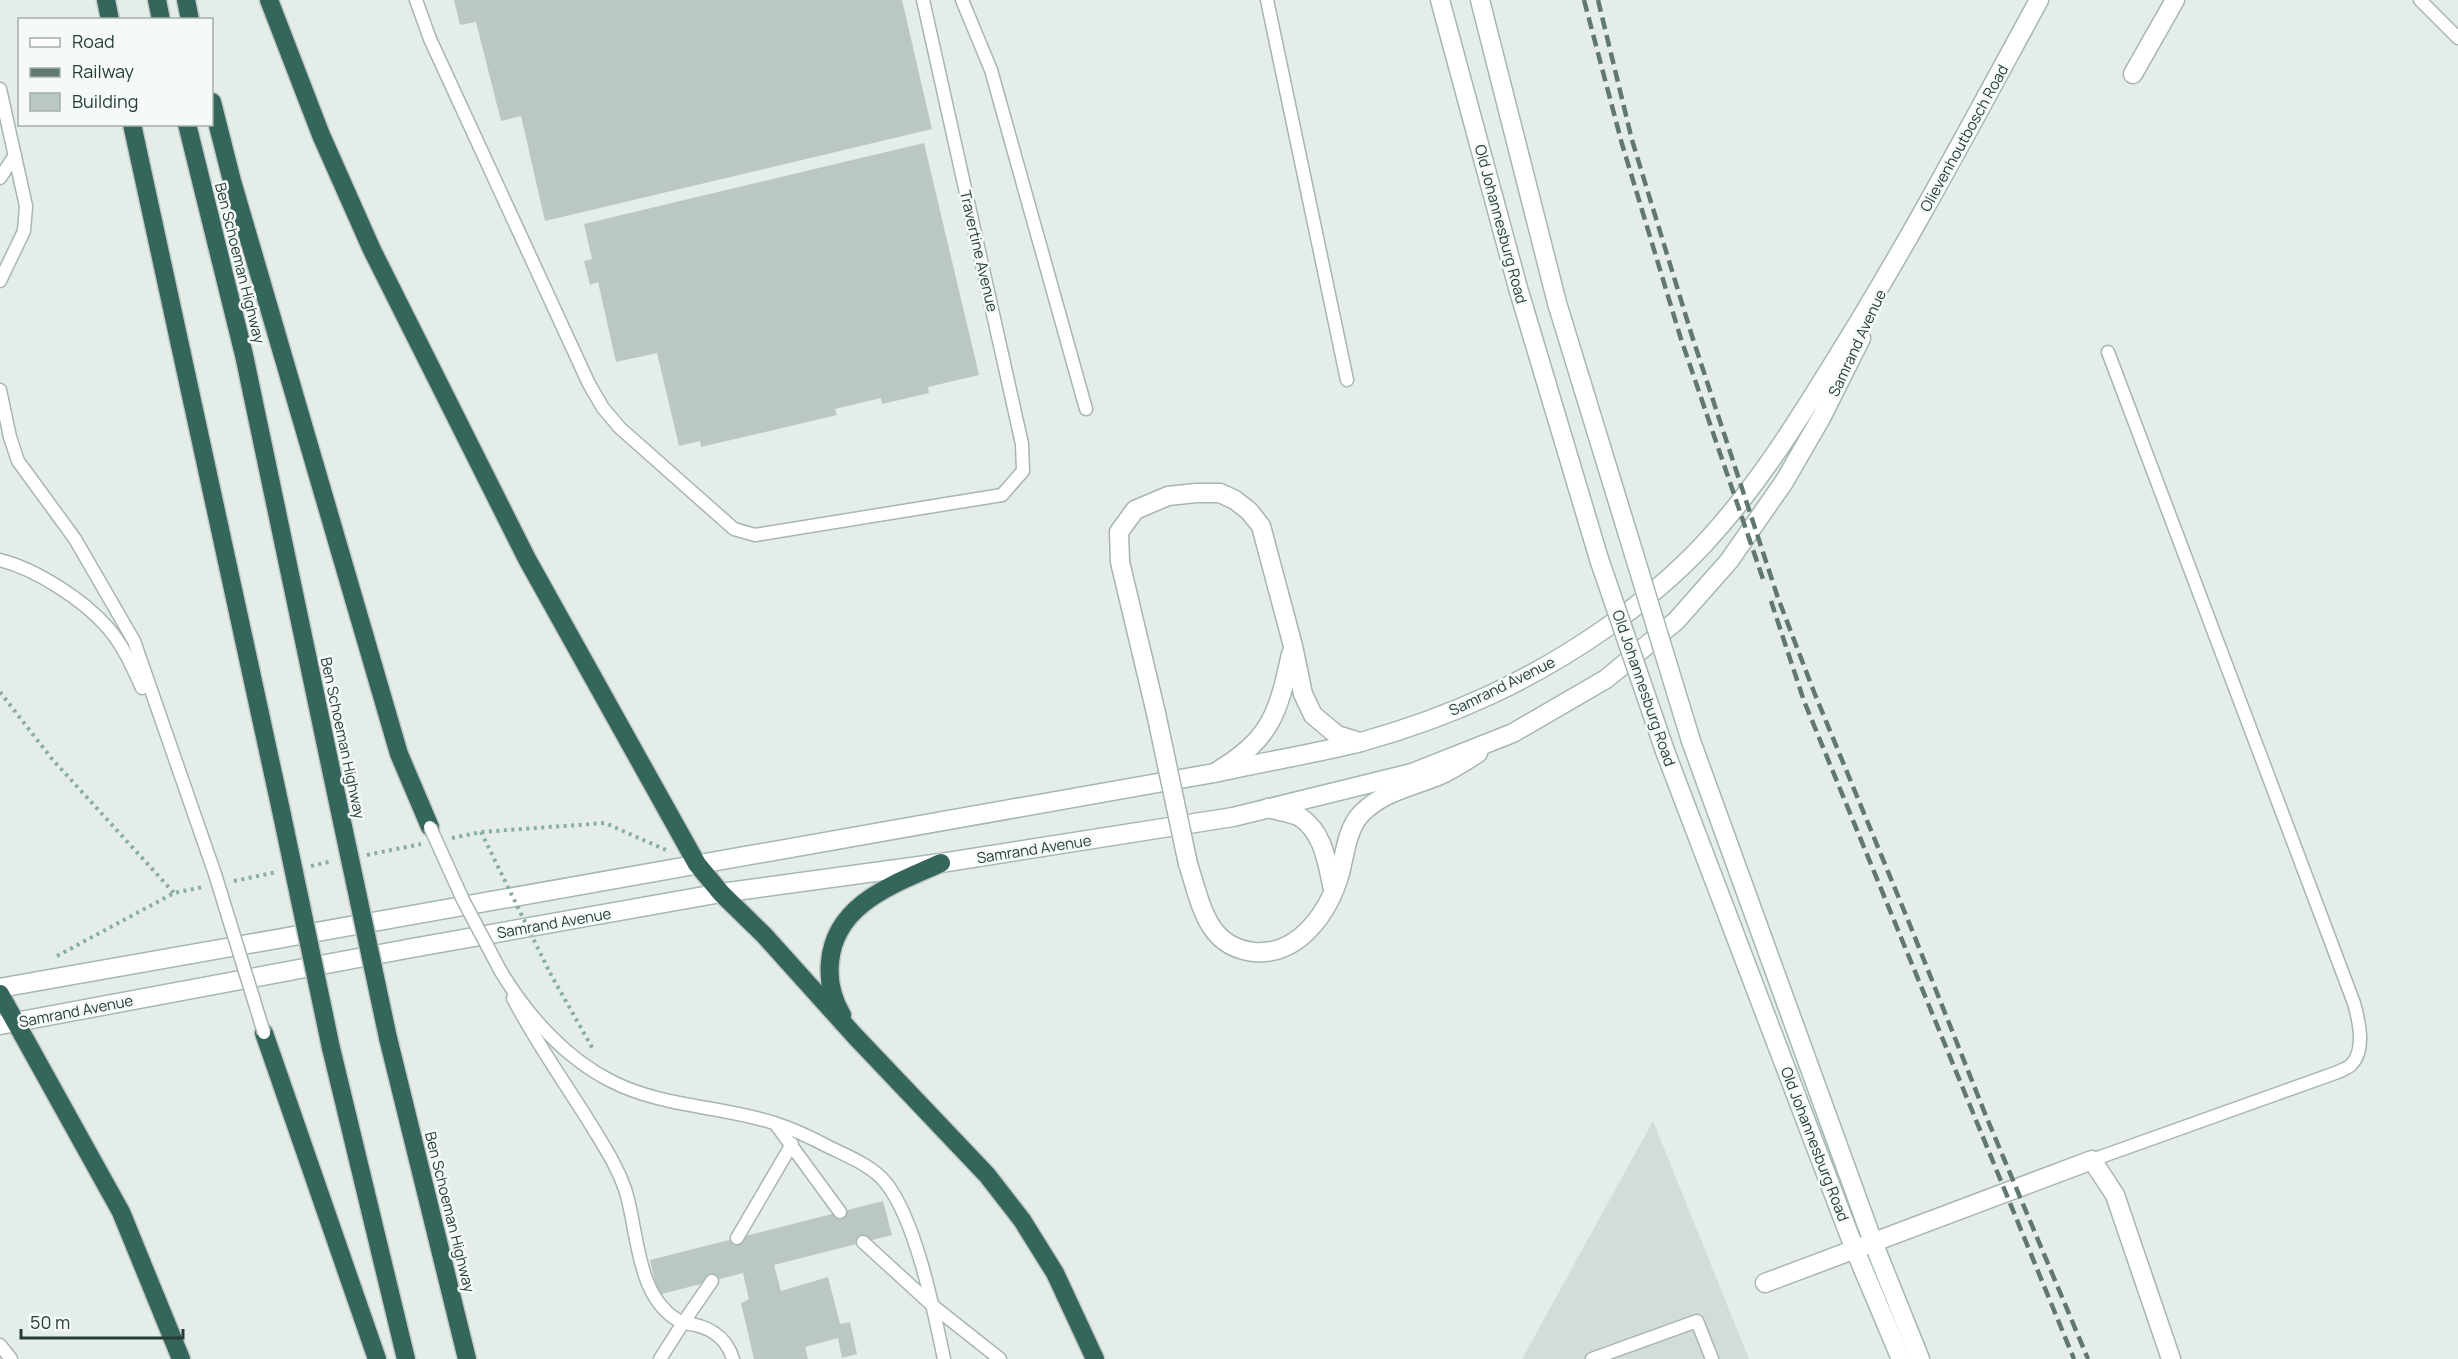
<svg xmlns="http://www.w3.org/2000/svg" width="2458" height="1359" font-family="Manrope,sans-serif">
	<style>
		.built { fill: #d3ddd8 }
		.building { fill: #bbc7c2 }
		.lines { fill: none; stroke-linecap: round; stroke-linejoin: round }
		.lane-casing { stroke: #a8b5b0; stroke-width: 15 }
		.street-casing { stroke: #a8b5b0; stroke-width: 21 }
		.secondary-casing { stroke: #a5b7b1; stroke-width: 21 }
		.highway-casing { stroke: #c2c9c7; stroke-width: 21 }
		.path { stroke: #89ada1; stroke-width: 4; stroke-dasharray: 3 4.5; stroke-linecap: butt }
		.lane { stroke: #fff; stroke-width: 12 }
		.street { stroke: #fff; stroke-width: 18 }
		.secondary { stroke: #fff; stroke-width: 18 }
		.highway { stroke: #35665c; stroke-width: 18 }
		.rail { stroke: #617872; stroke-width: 4.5; stroke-dasharray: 12 6; stroke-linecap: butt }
		.lane-bridge-casing { stroke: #a8b5b0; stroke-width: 15; stroke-linecap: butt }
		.street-bridge-casing { stroke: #a8b5b0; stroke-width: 21; stroke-linecap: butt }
		.secondary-bridge-casing { stroke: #a5b7b1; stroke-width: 21; stroke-linecap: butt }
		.highway-bridge-casing { stroke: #c2c9c7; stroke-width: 21; stroke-linecap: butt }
		.path-bridge { stroke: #89ada1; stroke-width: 4; stroke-dasharray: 3 4.5; stroke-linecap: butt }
		.lane-bridge { stroke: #fff; stroke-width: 12 }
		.street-bridge { stroke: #fff; stroke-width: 18 }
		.secondary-bridge { stroke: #fff; stroke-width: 18 }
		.highway-bridge { stroke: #35665c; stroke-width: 18 }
		.labels { text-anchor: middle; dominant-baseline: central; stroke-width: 5; stroke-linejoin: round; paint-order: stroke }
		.street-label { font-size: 15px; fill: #263d37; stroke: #f5f9f7 }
	</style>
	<rect width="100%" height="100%" fill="#e5ede9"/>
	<path class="built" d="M1653 1121 1749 1359H1522Z"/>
	<g class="building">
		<path d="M454 0H902L932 129 545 221 521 116 501 121 476 22 460 25Z"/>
		<path d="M924 143 979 375 928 387 929 393 882 404 881 398 835 409 837 415 701 447 700 441 679 446 657 353 616 362 598 282 590 285 584 261 592 259 584 224Z"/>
		<path d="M883 1201 892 1235 774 1265 781 1291 828 1277 840 1324 850 1322 857 1354 842 1358 838 1338 805 1347 808 1359H754L741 1303 749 1299 743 1273 658 1295 650 1260Z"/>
	</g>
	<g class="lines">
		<g class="lane-casing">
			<g id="lane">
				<path d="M416 0 430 39 589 384 603 408 620 428 734 529 755 535 1002 495 1023 471 1022 444 923 0"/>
				<path d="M962 0 991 70 1086 409"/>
				<path d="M1267 0 1347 380"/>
				<path d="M2420 0 2458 38"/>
				<path d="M0 89 26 206 24 231 0 281"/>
				<path d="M0 178 15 155"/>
				<path d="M0 390 10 437 18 461 75 539 134 641 215 874"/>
				<path d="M0 560C36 569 84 600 108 628 123 645 133 668 142 688"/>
				<path d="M500 970C526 1014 565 1058 611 1081 661 1107 722 1106 774 1123 793 1129 812 1138 829 1147 847 1156 873 1166 886 1183 916 1221 934 1311 944 1359"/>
				<path d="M513 998C536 1043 566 1084 593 1128 605 1148 617 1166 625 1189 639 1232 635 1300 683 1323L660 1359"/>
				<path d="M777 1126 840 1212"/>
				<path d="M2092 1160 2338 1072C2342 1070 2348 1068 2351 1065 2366 1050 2359 1021 2354 1003L2108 352"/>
				<path d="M737 1238 792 1144"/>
				<path d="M863 1242 933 1306 1000 1359"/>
				<path d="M683 1323C706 1325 726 1335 733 1359"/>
				<path d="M683 1323 712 1281"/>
				<path d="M0 1345 11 1359"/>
				<path d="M1592 1359 1697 1321 1712 1359"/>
			</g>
		</g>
		<g class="street-casing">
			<g id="street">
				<path d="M2133 74 2175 0"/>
				<path d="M1156 713 1120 562 1119 532 1135 510 1168 496 1196 493H1220L1235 500 1249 511 1261 526 1293 646 1303 694 1313 715 1337 735 1360 742"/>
				<path d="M1216 772C1271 739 1278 714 1291 654"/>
				<path d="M1268 808C1277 811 1291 812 1300 817 1324 833 1327 863 1333 889"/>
				<path d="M1188 864C1201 903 1206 947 1254 952 1299 956 1329 912 1340 873 1345 854 1347 829 1361 814 1382 792 1411 787 1438 776 1452 770 1465 761 1478 753"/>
				<path d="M1765 1283 2092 1160 2115 1195 2171 1359"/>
			</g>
		</g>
		<g class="secondary-casing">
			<g id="secondary">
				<path d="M1440 0 1518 288 1599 559"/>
				<path d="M1480 0 1557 303 1633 551"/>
				<path d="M1691 741 1873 1242 1920 1359"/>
				<path d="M1665 751 1855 1250 1901 1359"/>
				<path d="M0 988 1214 773C1263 762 1313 754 1361 742 1404 730 1449 714 1490 695 1567 659 1646 606 1704 544 1756 488 1796 424 1836 359 1909 242 1973 121 2039 0"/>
				<path d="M0 1025 412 948 721 893 941 863 1233 817 1412 773 1513 733 1606 679 1676 621 1729 561 1784 482 1821 418 1861 338"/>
			</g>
		</g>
		<g class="highway-casing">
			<g id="highway">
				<path d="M106 0 110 20"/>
				<path d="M157 0 161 20"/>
				<path d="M186 0 190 20"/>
				<path d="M269 0 321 135 372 250 527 559 697 864 721 893 764 935 854 1035 987 1175 1022 1220 1055 1273 1095 1359"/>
				<path d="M212 102 232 181 399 754 430 827"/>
				<path d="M132 124 282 815"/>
				<path d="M187 124 244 355 337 798"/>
				<path d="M0 994 121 1212 181 1359"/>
				<path d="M842 1015C832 998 828 981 830 962 835 903 895 884 941 863"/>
				<path d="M264 1033 377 1359"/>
				<path d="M388 1038 467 1359"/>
				<path d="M331 1048 406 1359"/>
			</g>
		</g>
		<g class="path">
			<path d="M0 692 52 759 174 893"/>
			<path d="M452 838 481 832 605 823 666 850"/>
			<path d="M367 855 421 844"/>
			<path d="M311 866 333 861"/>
			<path d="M234 881 277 872"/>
			<path d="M57 956 174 893 203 887"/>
			<path d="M550 973 594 1051"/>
		</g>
		<use href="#lane" class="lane"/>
		<use href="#street" class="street"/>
		<use href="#secondary" class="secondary"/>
		<use href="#highway" class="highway"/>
		<g class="rail">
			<path d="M1584 0 1622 144 1681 339 1764 582"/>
			<path d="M1598 0 1632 140 1692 336 1778 598 1814 692 1910 925 1986 1116 2088 1359"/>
			<path d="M1771 601 1804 701 2074 1359"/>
		</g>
		<g class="lane-bridge-casing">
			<g id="lane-bridge">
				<path d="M430 827 463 900 500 970"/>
				<path d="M215 874 264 1033"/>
			</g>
		</g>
		<g class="street-bridge-casing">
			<path id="street-bridge" d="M1156 713 1188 864"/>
		</g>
		<g class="secondary-bridge-casing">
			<g id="secondary-bridge">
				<path d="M1633 551 1691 741"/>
				<path d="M1599 559 1665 751"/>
			</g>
		</g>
		<g class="highway-bridge-casing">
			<g id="highway-bridge">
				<path d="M337 798 388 1038"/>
				<path d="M282 815 331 1048"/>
			</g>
		</g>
		<path class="path-bridge" d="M481 832 550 973"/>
		<use href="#lane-bridge" class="lane-bridge"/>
		<use href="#street-bridge" class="street-bridge"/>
		<use href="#secondary-bridge" class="secondary-bridge"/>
		<use href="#highway-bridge" class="highway-bridge"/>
	</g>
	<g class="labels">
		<g class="street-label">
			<text transform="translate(1964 138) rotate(-61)">Olievenhoutbosch Road</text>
			<text transform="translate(1501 224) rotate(75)">Old Johannesburg Road</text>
			<text transform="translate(979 251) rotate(77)">Travertine Avenue</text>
			<text transform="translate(240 263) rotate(76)">Ben Schoeman Highway</text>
			<text transform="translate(1857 343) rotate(-65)">Samrand Avenue</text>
			<text transform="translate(1502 686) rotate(-26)">Samrand Avenue</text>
			<text transform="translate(1644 688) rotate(71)">Old Johannesburg Road</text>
			<text transform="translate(343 738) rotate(78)">Ben Schoeman Highway</text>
			<text transform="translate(1034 849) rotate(-9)">Samrand Avenue</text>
			<text transform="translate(554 923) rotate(-10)">Samrand Avenue</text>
			<text transform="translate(76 1011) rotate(-11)">Samrand Avenue</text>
			<text transform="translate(1815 1144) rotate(69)">Old Johannesburg Road</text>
			<text transform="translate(450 1212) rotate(76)">Ben Schoeman Highway</text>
		</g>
	</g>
	<rect x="18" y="18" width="195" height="108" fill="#f5f9f7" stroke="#a2aeaa" stroke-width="1.5"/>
	<rect x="30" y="38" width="30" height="9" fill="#ffffff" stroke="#a2aeaa" stroke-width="1.5"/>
	<text x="72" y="48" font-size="18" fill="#263d37">Road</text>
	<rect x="30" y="68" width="30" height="9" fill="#617872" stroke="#a2aeaa" stroke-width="1.5"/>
	<text x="72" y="78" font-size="18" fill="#263d37">Railway</text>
	<rect x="30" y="93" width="30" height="18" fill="#bbc7c2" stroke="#a2aeaa" stroke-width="1.5"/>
	<text x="72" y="108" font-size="18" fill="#263d37">Building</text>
	<path d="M21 1329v9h162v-9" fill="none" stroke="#263d37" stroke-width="3"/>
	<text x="30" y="1329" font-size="18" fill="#263d37" stroke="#f5f9f7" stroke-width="4.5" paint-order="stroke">50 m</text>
</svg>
